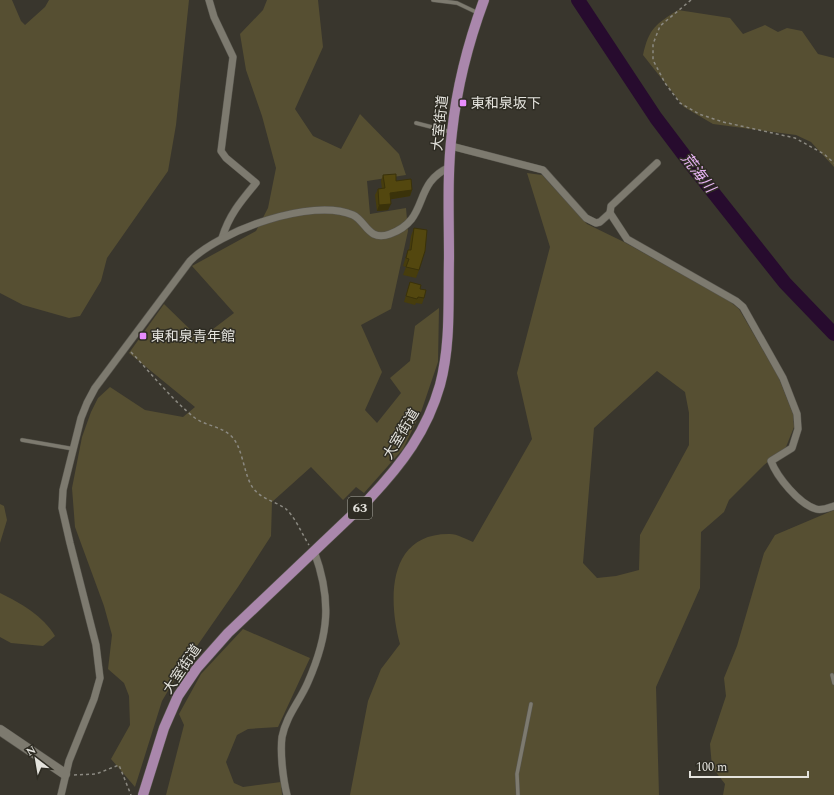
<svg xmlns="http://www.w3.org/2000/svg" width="834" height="795" font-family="Spectral,'Noto Sans JP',serif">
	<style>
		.green { fill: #564f32; fill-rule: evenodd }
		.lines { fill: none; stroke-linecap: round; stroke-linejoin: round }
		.river { stroke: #270b2e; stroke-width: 14 }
		.lane-casing { stroke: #57554d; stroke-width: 4.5 }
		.street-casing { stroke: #57554d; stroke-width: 8 }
		.secondary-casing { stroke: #57554d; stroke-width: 11 }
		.primary-casing { stroke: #57554d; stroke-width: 11 }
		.path { stroke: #8b8981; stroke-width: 1.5; stroke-dasharray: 3 3; stroke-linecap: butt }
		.lane { stroke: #7d7a6f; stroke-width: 3.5 }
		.street { stroke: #7d7a6f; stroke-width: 7 }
		.secondary { stroke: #7d7a6f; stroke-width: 10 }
		.primary { stroke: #aa87ac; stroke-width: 10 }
		.wall { fill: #473d0d }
		.shaded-wall { fill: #3a320a }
		.building { fill: #53470f; stroke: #3a320a }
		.poi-dot { fill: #e98dfe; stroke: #2e2c23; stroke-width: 1.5 }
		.labels { text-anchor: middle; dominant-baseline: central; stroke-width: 3; stroke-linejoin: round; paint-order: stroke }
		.shield { fill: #2e2c23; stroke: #adaca5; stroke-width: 1 }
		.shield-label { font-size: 13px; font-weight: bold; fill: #e4e3dd }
		.poi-label { font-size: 14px; fill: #e4e3dd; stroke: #2e2c23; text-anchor: start }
		.street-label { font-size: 14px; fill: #e4e3dd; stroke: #2e2c23 }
		.water-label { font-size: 15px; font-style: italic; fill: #e8b4f4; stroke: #2e2c23 }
	</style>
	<rect width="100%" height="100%" fill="#39362d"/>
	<g class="green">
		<path d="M0 0H12L21 21 25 25 45 7 49 0H189L176 125 168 171 107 258 101 281 80 316 69 318 23 305 0 293Z"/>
		<path d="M267 0H318L323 47 295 109 313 136 341 149 360 114 399 154 406 175 367 181 370 214 406 208 408 231 391 309 361 325 382 372 365 410 377 423 401 393 390 378 410 361 415 326 439 308 438 362 421 412 403 449 364 493 356 487 343 500 311 467 272 502 271 536 238 587 181 669 162 701 135 787 111 759 130 725 129 696 124 683 108 669 112 635 104 606 75 527 72 488 82 437 91 412 98 398 110 387 145 410 183 417 195 407 129 353 164 304 200 339 234 313 192 266 256 231 268 208 276 168 262 116 246 70 240 34 263 10Z"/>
		<path d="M678 10 730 18 743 34 765 25 778 32 787 28 802 31 818 54 834 58V167L811 142 796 135 713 124 684 107 643 55C649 28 656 24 678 10Z"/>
		<path d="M527 173 542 175 587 224 624 242 728 300 739 309 778 376 793 414 794 427 786 447 764 465 729 500 724 512 701 532 700 588 656 687 659 795H350L368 701 381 669 400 644C388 600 387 533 450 534 457 534 466 539 473 542L532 439 517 373 550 247ZM657 371 685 392 689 413V445L640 535 639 570 616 576 597 578 583 563 594 428Z"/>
		<path d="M0 504 4 506 7 520 0 543Z"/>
		<path d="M834 510V795H723L725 784 712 767 710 744 726 696 724 678 737 646 764 553 775 535Z"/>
		<path d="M0 593C21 603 43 616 55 636L43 646 11 643 0 637Z"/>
		<path d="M243 629 310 658 278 727 248 729 237 735 226 762 234 783 243 787 281 782 282 795H166L184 725 179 714 201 674Z"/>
	</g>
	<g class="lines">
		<path class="river" d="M578 0 656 118 693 167 785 283 834 334"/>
		<g class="lane-casing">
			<g id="lane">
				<path d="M433 0 457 3 478 13"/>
				<path d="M416 123 451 132"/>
				<path d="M22 440 74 449"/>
				<path d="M832 675 834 683"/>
				<path d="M518 795 517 774 531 704"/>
			</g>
		</g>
		<g class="street-casing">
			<g id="street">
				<path d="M209 0 214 17 233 57 221 151 226 158 256 183C241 201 229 215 222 238"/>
				<path d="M451 146 543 170 586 218 596 223 600 222 610 213"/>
				<path d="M657 163 611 206 610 213 627 239 736 301 743 307 783 378 797 414 798 429 792 448 771 461C777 477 799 504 816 509 822 511 828 508 834 506"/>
				<path d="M61 795 69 761 94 699 100 678 96 645 70 543 62 508 63 490 81 418 87 403 95 388 190 261C220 231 312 197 353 215 366 221 368 242 390 234 431 219 411 184 450 167"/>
				<path d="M287 795C283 779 280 753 282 737 286 716 300 701 308 682 329 634 332 600 314 551"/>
			</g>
		</g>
		<g class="secondary-casing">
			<path id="secondary" d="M0 730 65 774"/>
		</g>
		<g class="primary-casing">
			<path id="primary" d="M143 795 164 728 178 696 197 668 228 633 369 499C402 464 427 431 440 385 451 344 448 300 449 258 449 216 447 173 452 132 457 86 468 43 484 0"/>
		</g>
		<g class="path">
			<path d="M691 0 660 26 653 44V60L665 83 680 103 699 114 723 122 795 138 824 154 834 163"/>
			<path d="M131 352C152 374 171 399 195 418 206 426 220 426 230 435 243 445 243 474 253 488 261 499 275 501 286 509 295 517 302 534 309 545"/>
			<path d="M74 775 96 774 119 765 131 795"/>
		</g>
		<use href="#lane" class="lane"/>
		<use href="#street" class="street"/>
		<use href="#secondary" class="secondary"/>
		<use href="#primary" class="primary"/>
	</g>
	<g class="wall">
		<path d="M383 175 396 181 412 190 410 196 390 199 388 210 377 211 375 195 378 189H382L381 181Z"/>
		<path d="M414 228 419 270 416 278 403 275 406 267 403 266 408 250H409L411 236Z"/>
		<path d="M410 282 420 289 424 298 422 304 416 303 415 305 404 302Z"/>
	</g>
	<g class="shaded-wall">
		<path d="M412 190 410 196 387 200 390 193Z"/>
		<path d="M391 204 388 210 377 211 379 205Z"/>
	</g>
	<g class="building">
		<path d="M396 174V181L411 179 412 190 390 193 391 204 379 205 378 189 385 188 383 175Z"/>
		<path d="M414 228 427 230 425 251 419 270 406 267 409 259 406 258 408 250H411Z"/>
		<path d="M410 282 421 285 420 289 426 290 424 298 418 297 417 299 406 296Z"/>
	</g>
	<g class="poi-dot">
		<rect x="459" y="99" width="8" height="8" rx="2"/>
		<rect x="139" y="332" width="8" height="8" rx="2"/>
	</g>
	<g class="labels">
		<rect class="shield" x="348" y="497" width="24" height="22" rx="3"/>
		<g class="shield-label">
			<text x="360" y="508">63</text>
		</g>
		<g class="poi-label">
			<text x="471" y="103">東和泉坂下</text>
			<text x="151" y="336">東和泉青年館</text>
		</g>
		<g class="street-label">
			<text transform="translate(440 123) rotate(-84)">大室街道</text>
			<text transform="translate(401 434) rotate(-59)">大室街道</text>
			<text transform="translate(182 669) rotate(-56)">大室街道</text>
		</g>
		<g class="water-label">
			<text transform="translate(698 173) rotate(52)">荒海川</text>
		</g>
	</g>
	<g transform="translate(36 759) rotate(329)" stroke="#2e2c23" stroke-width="3" paint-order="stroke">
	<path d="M0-3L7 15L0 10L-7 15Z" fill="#e4e3dd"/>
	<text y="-6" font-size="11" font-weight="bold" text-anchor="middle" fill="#e4e3dd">N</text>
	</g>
	<path d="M690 771v6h118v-6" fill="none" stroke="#e4e3dd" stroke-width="2"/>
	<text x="696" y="771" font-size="12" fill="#e4e3dd" stroke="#2e2c23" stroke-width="3" paint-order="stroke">100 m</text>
</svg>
